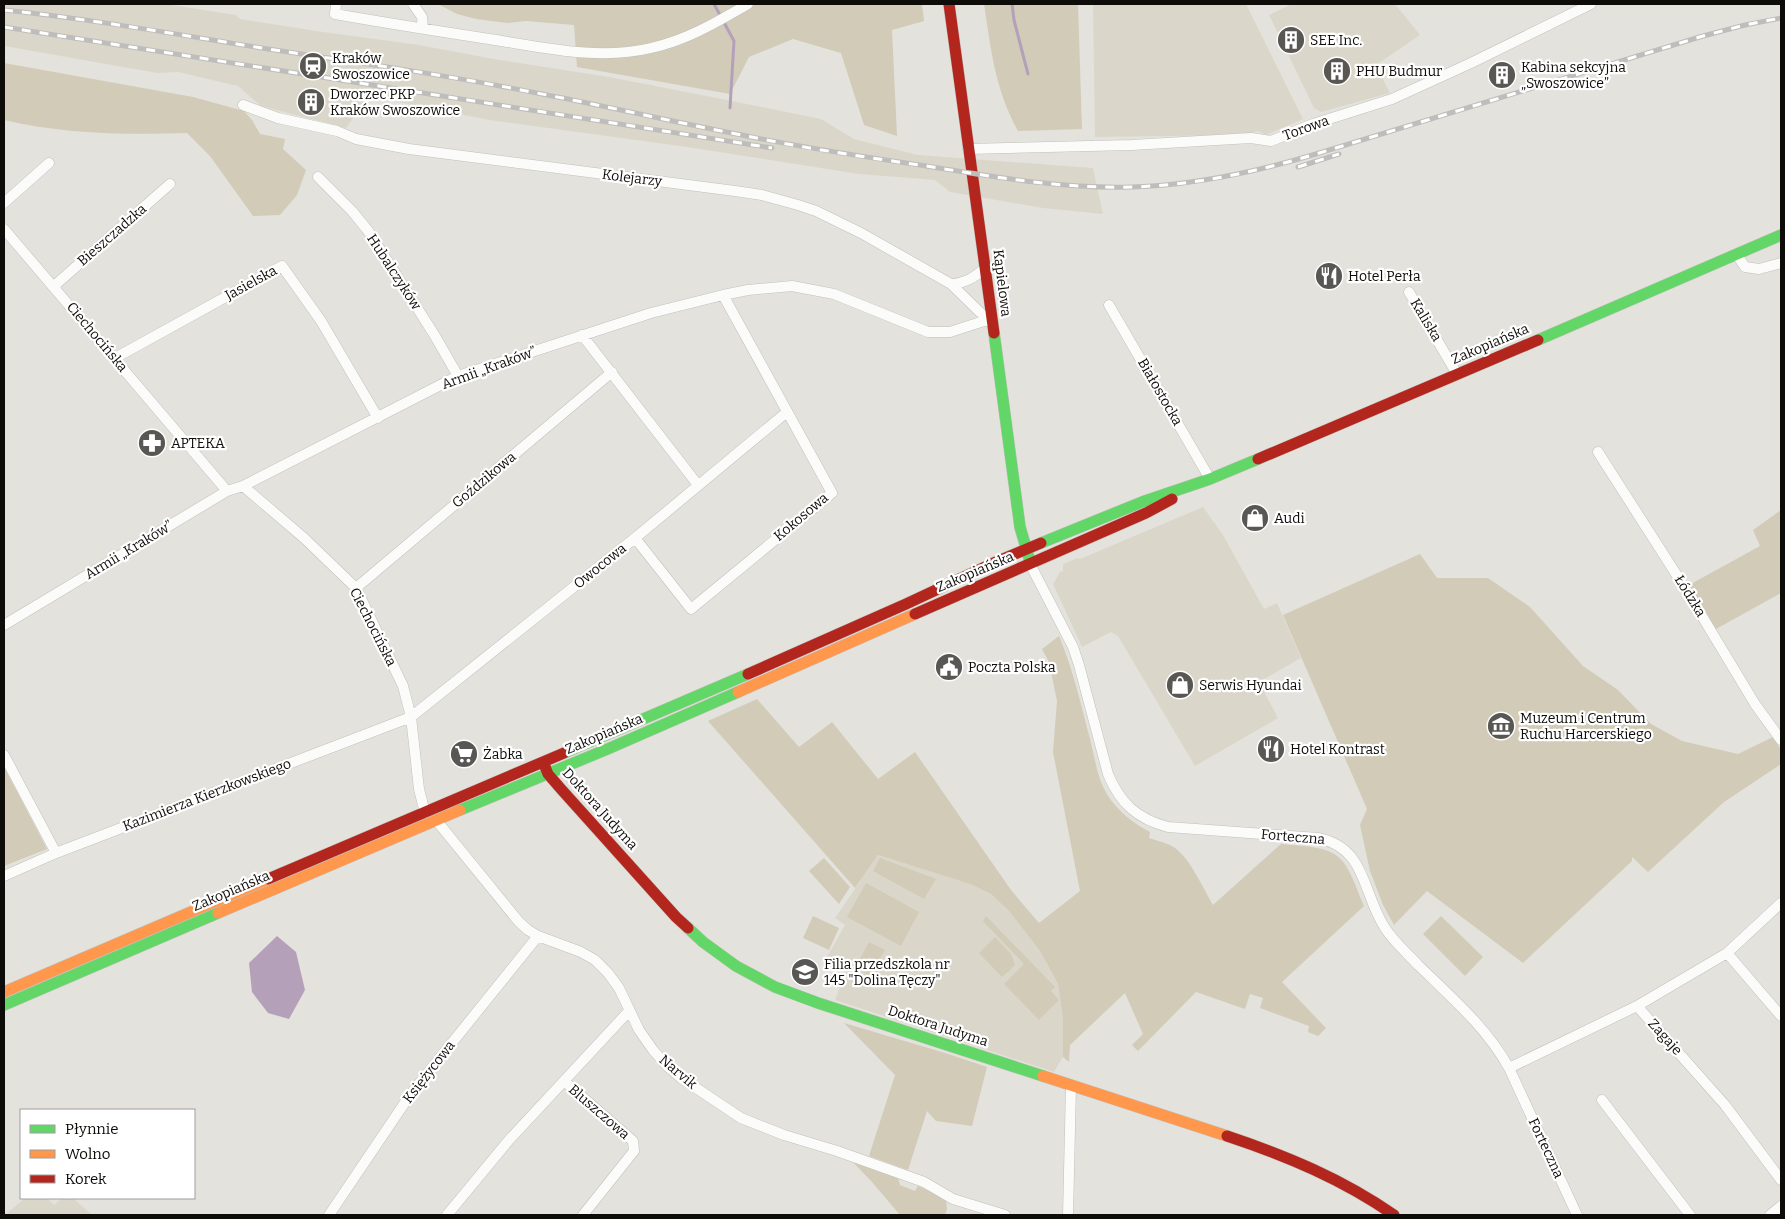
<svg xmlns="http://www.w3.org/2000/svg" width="1785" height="1219" viewBox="0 0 1785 1219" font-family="Bitter,serif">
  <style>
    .built { fill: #dad7ca }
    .green { fill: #d1cbb8 }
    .water { fill: #b5a0ba }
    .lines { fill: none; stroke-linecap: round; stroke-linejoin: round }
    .stream { stroke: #b5a0ba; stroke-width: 3 }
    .street-casing { stroke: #c1c0bb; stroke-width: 11 }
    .fast-casing { stroke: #c1c0bb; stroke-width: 12 }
    .slow-casing { stroke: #c1c0bb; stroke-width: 12 }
    .jam-casing { stroke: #c1c0bb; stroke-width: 12 }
    .street { stroke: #fbfbfa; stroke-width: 10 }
    .fast { stroke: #63d668; stroke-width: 11 }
    .slow { stroke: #ff974d; stroke-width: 11 }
    .jam { stroke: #b3261e; stroke-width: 11 }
    .rail-casing { stroke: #bebdbc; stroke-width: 5 }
    .rail { stroke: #fff; stroke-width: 3; stroke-dasharray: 9; stroke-linecap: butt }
    .labels { text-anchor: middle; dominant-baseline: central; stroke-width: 4.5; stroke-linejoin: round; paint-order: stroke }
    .poi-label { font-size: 14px; fill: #0e0c09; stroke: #fff; text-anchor: start }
    .street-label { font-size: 14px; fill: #0e0c09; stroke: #fff }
  </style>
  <rect width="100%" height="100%" fill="#e4e2dc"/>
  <path class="built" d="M4,4H165L236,15L240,19L323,32L419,45L488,58L609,77L732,101L821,119L854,139L918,155L1093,168L1103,214L1043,208L950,192L935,180L859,174L687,147L489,120L369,96L346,128L261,106L238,86L178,72L157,73L4,46Z
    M1093,4H1246L1303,119L1266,135L1258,131L1246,135L1095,137Z
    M1292,4H1395L1420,35L1376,65L1390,93L1321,112L1314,108L1269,15Z
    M1203,507L1223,535L1264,609L1277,603L1301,658L1259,682L1278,718L1195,766L1118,636L1111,632L1082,647L1053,584L1060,572L1063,571V564L1078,558L1080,559Z
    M878,855L970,884L991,894L1009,911L1040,951L1058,984L1063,1019V1057L1054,1072L835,1000L846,972L823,964L845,925L835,918Z
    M800,960L817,967L811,983L794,977Z
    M25,1198H47L54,1205L62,1198H73L92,1215H5Z"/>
  <path class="green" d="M438,4H922L924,21L892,30L897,136L864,125L841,53L793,39L749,57L730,94L577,67L574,25L526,21L507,23L476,19L457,14Z
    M984,4H1078L1082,129L1018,131C995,89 991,50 984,4Z
    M4,63L193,97L244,111L252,120L260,134L285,139L283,149L306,170L297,195L280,215L253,216L210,156L187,133C126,135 63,134 4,120Z
    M1781,510V593L1716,629L1689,585L1760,546L1753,530Z
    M1420,554L1437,578H1488L1530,607L1583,666L1618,690L1651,724L1682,741L1738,754L1773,737L1781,750V764L1724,802L1648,872L1632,857V861L1523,963L1427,891L1394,925L1383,905L1370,871L1360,825L1367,809L1283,615Z
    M1059,636C1073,669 1081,705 1090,739C1095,758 1097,778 1107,794C1117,811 1133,823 1150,832L1149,838C1158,841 1168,843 1175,848C1191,860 1203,888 1213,905L1281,844C1342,849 1342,850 1364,906L1282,982L1326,1028L1318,1036L1308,1032L1309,1026L1260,1008L1263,998L1250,994L1245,1009L1196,992L1138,1051L1132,1045L1143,1034L1125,993L1070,1045L1069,1062L1063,1057V1019L1058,984L1040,951L1009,911L991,894L970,884L878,855L855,888L708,721L757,699L799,747L832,722L878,779L915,752L1011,890L1039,923L1080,891L1053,752L1057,701L1049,662L1042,649Z
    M4,767L47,849L4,866Z
    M824,858L850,887L839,904L809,871Z
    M880,858L936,879L924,899L873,871Z
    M866,883L919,912L901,946L847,917Z
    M813,916L839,928L829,950L803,938Z
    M986,916L1055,987L1051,991L1059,1000L1039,1020L1004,984L1024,964L983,921Z
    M1441,916L1483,957L1465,976L1423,934Z
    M995,937L1011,954L1015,965L1002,977L979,953Z
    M869,942L885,950L870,976L855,968Z
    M844,1023L945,1053L987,1067L972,1126L936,1121L927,1111L908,1170L869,1156L895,1075Z
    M850,1159L874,1167L898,1178L900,1185L915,1191L918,1186L946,1199L947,1209L945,1215H900L872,1182Z"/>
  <path class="water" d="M277,936L296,952L305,990L289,1019L268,1013L252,992L249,963Z"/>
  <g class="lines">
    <path class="stream" d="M714,4L734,41L730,108
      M1012,4L1014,20L1028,74"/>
    <defs>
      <path id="street" d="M336,4L335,14C386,23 437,31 489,39C542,47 598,61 651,48C687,40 717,22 748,4
        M413,4L422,17L423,28
        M243,105L278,118L337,131L356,139L409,149L735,191L762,195L798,205L816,211L861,233L951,284L991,323
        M968,149L1132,145L1251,138L1271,141L1313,124L1392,99L1471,63L1591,4
        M318,177L352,211L369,232L435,336L458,376
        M4,203L49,163
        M4,229L227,491
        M1737,255L1745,267L1759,269L1781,263
        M951,284C965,283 974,278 985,268
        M54,286L170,184
        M1409,292L1457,374
        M1109,305L1210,479
        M582,335L698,485
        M115,358L282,266L321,321L378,418
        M1598,452L1685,588L1755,704L1781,740
        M243,486L304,538L356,588L403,686L411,717L419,789L425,813
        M635,538L691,609L832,493L723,295
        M1030,564L1073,647L1079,665L1108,774C1120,803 1137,819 1168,827L1318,838C1367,848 1362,893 1385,928C1394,942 1407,953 1418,965C1451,997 1487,1028 1509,1068L1577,1215
        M356,588L612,372
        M4,625L227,491L243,486L458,376L651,313L723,295L748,290L792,286L834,294L928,332H950L987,320
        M4,755L56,853
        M436,820L519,922L528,930L538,936L581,952L595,960L608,973L619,988L639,1030L653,1050L667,1066L681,1078L741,1118L784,1135L837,1151L924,1182L953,1199L1005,1215
        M4,876L56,853L411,717L635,538L787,412
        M1727,953L1781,1016
        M1637,1006L1725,1105L1781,1180
        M1509,1068L1637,1006L1727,953L1781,903
        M564,1081L633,1141L634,1151L583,1215
        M1602,1100L1690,1215
        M329,1215L410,1095L538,936
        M447,1215L509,1140L629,1011
        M1068,1215L1071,1086
        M1770,1215L1781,1206"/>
      <path id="fast" d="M994,333L1020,527L1029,558
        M1538,340L1781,235
        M1041,543L1142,502L1210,479L1258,459
        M564,753L748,674
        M460,810L610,748L738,692
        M688,928L703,942L736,966L775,987L818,1003L1043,1076
        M4,1005L218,913"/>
      <path id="slow" d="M738,692L915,614
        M218,913L460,810
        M4,992L268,879
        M1043,1076L1227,1136"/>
      <path id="jam" d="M949,4L994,333
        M1258,459L1538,340
        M915,614L1146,513L1172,499
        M748,674L906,604L998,561L1041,543
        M544,764L548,774L561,789L676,917L688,928
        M268,879L564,753
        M1227,1136C1287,1156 1342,1179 1394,1215"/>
    </defs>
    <use href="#street" class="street-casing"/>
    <use href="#fast" class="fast-casing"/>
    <use href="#slow" class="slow-casing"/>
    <use href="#jam" class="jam-casing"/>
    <use href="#street" class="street"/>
    <use href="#fast" class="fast"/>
    <use href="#slow" class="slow"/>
    <use href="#jam" class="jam"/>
    <defs>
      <path id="rail" d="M4,10C92,19 180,35 268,49C363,63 458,77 552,96C615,108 678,123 742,135C803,148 865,157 926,166C995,177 1063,189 1132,187C1195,185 1256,172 1316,154L1703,36L1745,25L1781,18
        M4,27L772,148
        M1298,167L1339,154"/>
    </defs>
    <use href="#rail" class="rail-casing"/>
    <use href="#rail" class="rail"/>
  </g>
  <defs>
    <symbol id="building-disc" viewBox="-11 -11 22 22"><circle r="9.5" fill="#595753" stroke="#fff"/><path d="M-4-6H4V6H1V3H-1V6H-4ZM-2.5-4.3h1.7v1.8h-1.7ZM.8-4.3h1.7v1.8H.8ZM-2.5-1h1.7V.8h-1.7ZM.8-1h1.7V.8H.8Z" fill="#fff"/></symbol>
    <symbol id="station-disc" viewBox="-11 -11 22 22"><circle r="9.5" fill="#595753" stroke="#fff"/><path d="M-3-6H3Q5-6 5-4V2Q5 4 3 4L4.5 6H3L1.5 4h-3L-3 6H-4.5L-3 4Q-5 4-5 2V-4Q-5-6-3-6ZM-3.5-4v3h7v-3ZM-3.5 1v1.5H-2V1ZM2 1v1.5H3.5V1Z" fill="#fff"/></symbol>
    <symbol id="restaurant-disc" viewBox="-11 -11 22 22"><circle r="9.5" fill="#595753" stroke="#fff"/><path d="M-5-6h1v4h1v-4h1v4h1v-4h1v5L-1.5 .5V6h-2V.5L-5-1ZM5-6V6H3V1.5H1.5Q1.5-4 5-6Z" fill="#fff"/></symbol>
    <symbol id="pharmacy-disc" viewBox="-11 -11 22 22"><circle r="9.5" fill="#595753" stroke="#fff"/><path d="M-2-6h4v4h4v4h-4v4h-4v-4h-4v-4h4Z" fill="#fff"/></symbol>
    <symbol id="shop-disc" viewBox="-11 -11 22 22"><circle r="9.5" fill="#595753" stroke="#fff"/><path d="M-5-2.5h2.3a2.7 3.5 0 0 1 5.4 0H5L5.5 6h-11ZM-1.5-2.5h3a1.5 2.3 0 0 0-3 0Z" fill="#fff"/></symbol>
    <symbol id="civic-disc" viewBox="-11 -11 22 22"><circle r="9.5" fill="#595753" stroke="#fff"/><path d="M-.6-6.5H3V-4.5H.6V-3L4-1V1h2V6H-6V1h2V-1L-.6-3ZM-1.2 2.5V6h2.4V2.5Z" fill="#fff"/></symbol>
    <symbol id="museum-disc" viewBox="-11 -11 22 22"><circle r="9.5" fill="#595753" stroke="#fff"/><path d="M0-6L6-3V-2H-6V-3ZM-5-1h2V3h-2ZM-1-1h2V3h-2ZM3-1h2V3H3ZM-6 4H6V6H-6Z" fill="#fff"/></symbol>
    <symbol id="supermarket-disc" viewBox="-11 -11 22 22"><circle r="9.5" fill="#595753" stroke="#fff"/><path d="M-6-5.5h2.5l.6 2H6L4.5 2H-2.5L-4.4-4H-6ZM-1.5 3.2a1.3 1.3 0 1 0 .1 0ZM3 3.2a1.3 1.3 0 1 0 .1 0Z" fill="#fff"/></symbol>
    <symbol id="school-disc" viewBox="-11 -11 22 22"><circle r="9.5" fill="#595753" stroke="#fff"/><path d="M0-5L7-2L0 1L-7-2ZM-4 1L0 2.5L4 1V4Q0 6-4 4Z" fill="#fff"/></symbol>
  </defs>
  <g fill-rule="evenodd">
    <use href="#building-disc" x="1275" y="24" width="32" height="32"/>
    <use href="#station-disc" x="297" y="50" width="32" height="32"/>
    <use href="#building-disc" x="1321" y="55" width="32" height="32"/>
    <use href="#building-disc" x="1486" y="59" width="32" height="32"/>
    <use href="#building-disc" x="295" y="86" width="32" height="32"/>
    <use href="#restaurant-disc" x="1313" y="260" width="32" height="32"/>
    <use href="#pharmacy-disc" x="136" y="427" width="32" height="32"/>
    <use href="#shop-disc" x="1239" y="502" width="32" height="32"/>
    <use href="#civic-disc" x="933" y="651" width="32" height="32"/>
    <use href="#shop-disc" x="1164" y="669" width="32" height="32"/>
    <use href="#museum-disc" x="1485" y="710" width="32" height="32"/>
    <use href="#restaurant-disc" x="1255" y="733" width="32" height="32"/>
    <use href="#supermarket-disc" x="448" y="738" width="32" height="32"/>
    <use href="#school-disc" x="789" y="956" width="32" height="32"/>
  </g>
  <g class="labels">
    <g class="poi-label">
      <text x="1310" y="40">SEE Inc.</text>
      <text x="332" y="58">Kraków<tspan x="332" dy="16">Swoszowice</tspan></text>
      <text x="1521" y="67">Kabina sekcyjna<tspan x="1521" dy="16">„Swoszowice”</tspan></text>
      <text x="1356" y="71">PHU Budmur</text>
      <text x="330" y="94">Dworzec PKP<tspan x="330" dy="16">Kraków Swoszowice</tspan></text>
      <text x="1348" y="276">Hotel Perła</text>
      <text x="171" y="443">APTEKA</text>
      <text x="1274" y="518">Audi</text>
      <text x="968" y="667">Poczta Polska</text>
      <text x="1199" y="685">Serwis Hyundai</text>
      <text x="1520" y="718">Muzeum i Centrum<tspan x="1520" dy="16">Ruchu Harcerskiego</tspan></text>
      <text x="1290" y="749">Hotel Kontrast</text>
      <text x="483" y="754">Żabka</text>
      <text x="824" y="964">Filia przedszkola nr<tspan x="824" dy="16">145 "Dolina Tęczy"</tspan></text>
    </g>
    <g class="street-label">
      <text transform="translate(1306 128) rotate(-20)">Torowa</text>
      <text transform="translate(632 178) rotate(7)">Kolejarzy</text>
      <text transform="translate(112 235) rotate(-41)">Bieszczadzka</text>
      <text transform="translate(394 272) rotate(57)">Hubalczyków</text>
      <text transform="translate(251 283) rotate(-29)">Jasielska</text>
      <text transform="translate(1002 283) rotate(83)">Kąpielowa</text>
      <text transform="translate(1426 320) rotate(59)">Kaliska</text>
      <text transform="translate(97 337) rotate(50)">Ciechocińska</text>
      <text transform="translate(1490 344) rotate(-23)">Zakopiańska</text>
      <text transform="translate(489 368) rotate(-20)">Armii „Kraków”</text>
      <text transform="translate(1160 392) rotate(60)">Białostocka</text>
      <text transform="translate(484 480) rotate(-40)">Goździkowa</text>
      <text transform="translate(801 517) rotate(-40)">Kokosowa</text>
      <text transform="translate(129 550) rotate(-31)">Armii „Kraków”</text>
      <text transform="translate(600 566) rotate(-39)">Owocowa</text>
      <text transform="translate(975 572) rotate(-23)">Zakopiańska</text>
      <text transform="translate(1690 596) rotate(58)">Łódzka</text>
      <text transform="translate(373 627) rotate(63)">Ciechocińska</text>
      <text transform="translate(604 734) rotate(-23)">Zakopiańska</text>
      <text transform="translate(207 795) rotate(-21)">Kazimierza Kierzkowskiego</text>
      <text transform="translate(600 809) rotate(48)">Doktora Judyma</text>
      <text transform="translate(1293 837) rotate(5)">Forteczna</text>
      <text transform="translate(231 891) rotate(-23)">Zakopiańska</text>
      <text transform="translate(938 1026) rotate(18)">Doktora Judyma</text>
      <text transform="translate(1665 1037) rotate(48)">Zagaje</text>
      <text transform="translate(429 1072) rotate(-52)">Księżycowa</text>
      <text transform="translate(678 1072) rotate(40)">Narvik</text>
      <text transform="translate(599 1112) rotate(41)">Bluszczowa</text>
      <text transform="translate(1546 1148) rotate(65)">Forteczna</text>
    </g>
  </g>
  <rect width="1785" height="1219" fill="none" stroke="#0e0c09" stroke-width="10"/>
  <rect x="20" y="1109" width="175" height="90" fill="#ffffff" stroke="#9f9e9d"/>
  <rect x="30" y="1125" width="25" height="8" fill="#63d668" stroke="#9f9e9d"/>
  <text x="65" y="1134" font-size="15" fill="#0e0c09">Płynnie</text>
  <rect x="30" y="1150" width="25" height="8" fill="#ff974d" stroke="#9f9e9d"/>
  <text x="65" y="1159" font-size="15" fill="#0e0c09">Wolno</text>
  <rect x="30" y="1175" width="25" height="8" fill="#b3261e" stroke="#9f9e9d"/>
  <text x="65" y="1184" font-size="15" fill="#0e0c09">Korek</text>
</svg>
